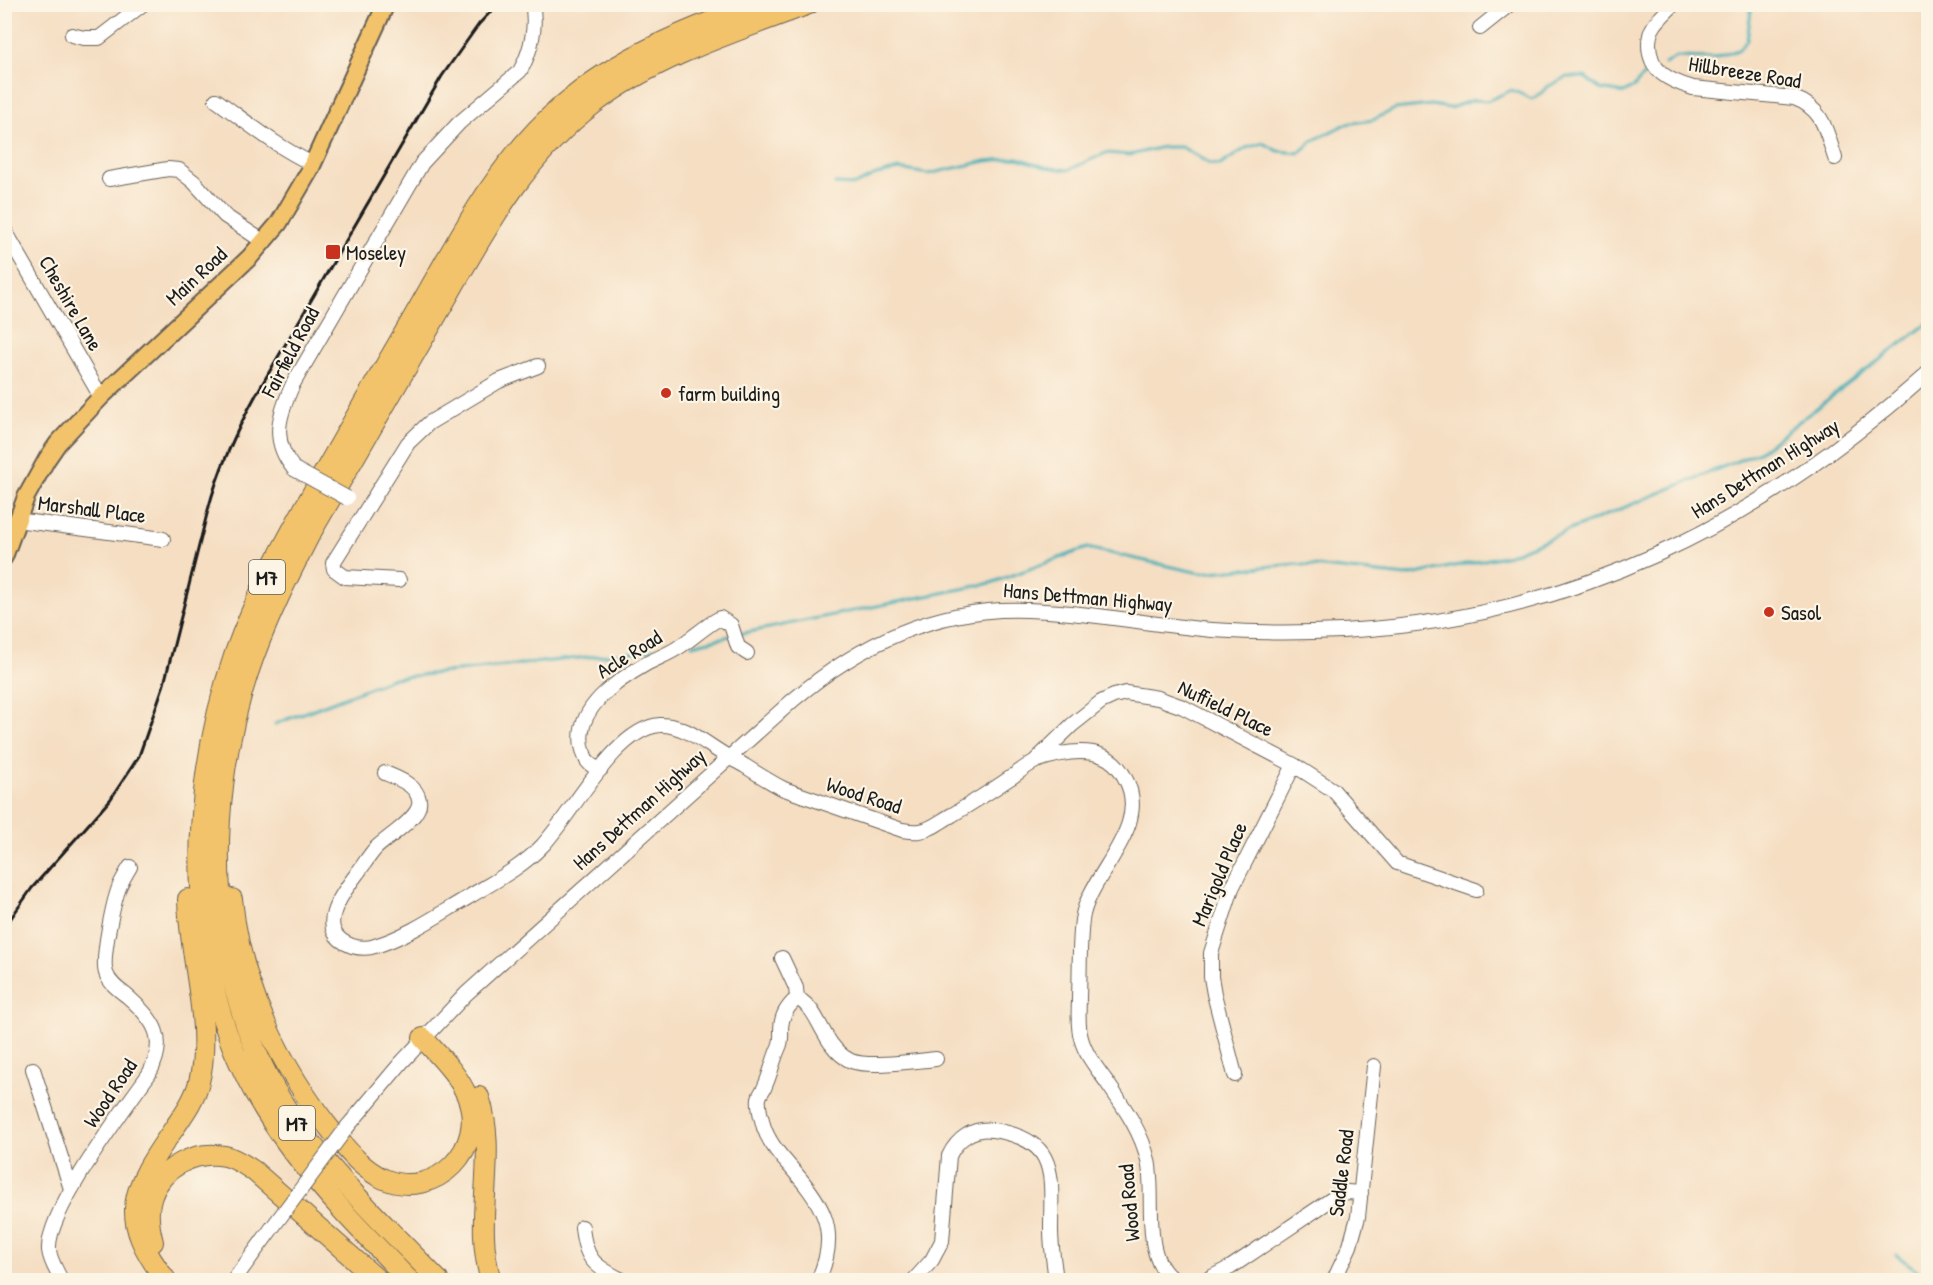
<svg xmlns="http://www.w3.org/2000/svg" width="1933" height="1285" viewBox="0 0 1933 1285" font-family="'Patrick Hand',sans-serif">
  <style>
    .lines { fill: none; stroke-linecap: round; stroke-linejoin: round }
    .stream { stroke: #3badb6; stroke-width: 3 }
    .minor-casing { stroke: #686056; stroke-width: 16 }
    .major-casing { stroke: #686056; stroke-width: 20 }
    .highway-casing { stroke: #686056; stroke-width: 22 }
    .minor { stroke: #fff; stroke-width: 14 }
    .major { stroke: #f2c36a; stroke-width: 16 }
    .highway { stroke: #f2c36a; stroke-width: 20 }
    .rail { stroke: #1c1c1c; stroke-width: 3 }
    .minor-bridge-casing { stroke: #686056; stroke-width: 16; stroke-linecap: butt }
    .minor-bridge { stroke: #fff; stroke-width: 14 }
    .poi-dot { fill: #c8321e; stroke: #fcf5e5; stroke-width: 2 }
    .labels { text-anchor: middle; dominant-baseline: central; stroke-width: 4.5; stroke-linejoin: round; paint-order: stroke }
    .shield { fill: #fcf5e5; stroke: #5f5d58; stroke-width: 1.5 }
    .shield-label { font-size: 20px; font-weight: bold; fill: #1c1c1c }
    .street-label { font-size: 21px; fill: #1c1c1c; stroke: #fcf5e5 }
    .poi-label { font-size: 21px; fill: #1c1c1c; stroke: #fcf5e5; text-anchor: start }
  </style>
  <rect width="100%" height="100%" fill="#fcf5e5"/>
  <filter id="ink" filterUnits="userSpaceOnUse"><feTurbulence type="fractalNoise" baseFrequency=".0167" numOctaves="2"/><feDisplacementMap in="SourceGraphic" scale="12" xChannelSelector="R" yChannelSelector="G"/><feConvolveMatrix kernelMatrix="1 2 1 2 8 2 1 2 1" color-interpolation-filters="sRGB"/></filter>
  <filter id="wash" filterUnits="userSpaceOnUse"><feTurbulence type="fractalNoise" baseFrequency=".008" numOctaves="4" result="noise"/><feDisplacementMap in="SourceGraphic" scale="24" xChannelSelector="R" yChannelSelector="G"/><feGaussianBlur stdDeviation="1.35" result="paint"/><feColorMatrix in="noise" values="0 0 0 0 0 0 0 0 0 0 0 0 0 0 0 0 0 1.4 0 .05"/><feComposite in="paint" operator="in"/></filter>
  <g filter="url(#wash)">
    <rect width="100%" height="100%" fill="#f5dec2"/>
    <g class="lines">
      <path class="stream" d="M1665,64L1676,57L1714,58L1738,50L1747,40L1752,4
        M835,184L855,185L876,175L899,169L928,174L986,161L1018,158L1045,167L1068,170L1106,153L1130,155L1163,147H1182L1210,164L1220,165L1246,148L1263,143L1278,151L1299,153L1312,141L1346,124L1373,120L1395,109L1431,105L1450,108L1473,100L1487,101L1512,90L1532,99L1540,94L1547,87L1567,77H1585L1600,89L1624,93L1634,87L1646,73
        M739,634L991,583L1087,548L1200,573L1295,564L1406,576L1509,555L1759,452L1928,323
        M692,645L730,636
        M275,724L394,678L662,649
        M1896,1255L1928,1278"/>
    </g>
  </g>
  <g filter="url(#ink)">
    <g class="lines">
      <defs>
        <path id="minor" d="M1674,4C1667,11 1659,18 1654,26C1650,32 1649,38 1649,44C1649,72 1670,81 1693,88L1794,98C1824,109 1826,131 1835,158
          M1480,28L1510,4
          M72,35L84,38H99L143,4
          M216,100C248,123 278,148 313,164
          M109,179L168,169L179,170L194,182L225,216L264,242
          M4,229L101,397
          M294,469C270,440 279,415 293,384L422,163L459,123L520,71C531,52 537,26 532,4
          M16,520L163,539
          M399,580L345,577L334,569L333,563L408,443L429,423L499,381L538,366
          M1036,760L1072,725L1101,702L1114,696L1126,693L1158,698L1183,707L1294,765L1333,790L1397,863L1476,890
          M601,769C587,766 585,759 582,746C575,708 618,680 646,664C657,658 669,654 679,647C693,638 705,626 720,618L731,625L738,647L747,653
          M385,773C397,778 417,785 419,800C423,817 385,838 375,849C369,856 364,864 359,871C344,891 311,931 352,946C359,948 367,949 375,946C408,936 438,915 467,898C493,882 521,868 542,846C572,815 615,728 660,725C684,724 706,744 725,755C731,759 739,762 745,766C758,774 770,782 784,789L902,830C908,831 914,832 920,831C931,830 942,820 952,815C972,803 991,791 1010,778C1018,773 1027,765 1036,761C1056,754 1083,748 1103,756C1113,760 1120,768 1125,778C1153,828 1088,874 1082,920C1079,945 1080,971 1079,997C1079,1010 1077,1025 1081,1038C1085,1054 1096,1067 1106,1081C1123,1106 1141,1130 1148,1160C1156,1195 1140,1258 1174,1280
          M782,958L796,988L797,998
          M797,998C787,1007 781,1016 781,1030C781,1036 782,1041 779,1047C773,1060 771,1073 765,1086C764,1090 760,1093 759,1098C758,1105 760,1113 762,1120C765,1137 776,1151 787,1163C821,1202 842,1229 818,1280
          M797,998C813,1007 816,1019 825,1034C831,1045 840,1056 851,1061C870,1068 915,1061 936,1059
          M33,1069L71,1189
          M1235,1075L1214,994L1211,977V953L1232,888L1294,765
          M348,1126L401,1063L466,994L792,701C860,643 937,606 1028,610C1090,612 1151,625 1212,630C1255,633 1299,633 1342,631C1570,619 1760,524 1928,373
          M582,1227C585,1259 594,1266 622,1280
          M61,1280C57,1271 50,1261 49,1250C46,1212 125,1108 149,1074C168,1039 155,1020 127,996C119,990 109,983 106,973C101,959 114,897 121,883C124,877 127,872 130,867
          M234,1280L272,1228
          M914,1280L932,1260L942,1241L949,1156C957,1139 973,1127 993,1130C1060,1140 1051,1176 1051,1230C1051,1247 1054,1264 1056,1280
          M1206,1280L1231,1267L1338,1195L1347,1192L1361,1193
          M1334,1280L1350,1246L1358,1217L1374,1066"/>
        <path id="major" d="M4,557L26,497L47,459L58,443L101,397L250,257L279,223L310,170L386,4"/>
        <path id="highway" d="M232,899C240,985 280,1067 334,1134C348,1151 363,1170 384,1179C436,1201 488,1147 467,1096C458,1074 439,1056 423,1038
          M479,1097C499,1156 472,1220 491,1280
          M153,1242C149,1227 146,1211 152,1196C162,1167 195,1150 225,1156C235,1158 245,1165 254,1171L378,1280
          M166,1280C117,1217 131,1190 173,1130C183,1115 195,1099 199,1082C213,1026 189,957 188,899
          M409,1280C328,1197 247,1117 217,1000C189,887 197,763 235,653C256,594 287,539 317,485C345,435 374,385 403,335C450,256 491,166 563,105C619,56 687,30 756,4
          M438,1280C386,1226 330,1174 288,1111C207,987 202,811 248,673C264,625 286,581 309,536C350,464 392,392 434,320C479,242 521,158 595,103C659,55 735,32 809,4"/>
      </defs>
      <use href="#minor" class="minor-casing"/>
      <use href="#major" class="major-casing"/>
      <use href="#highway" class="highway-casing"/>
      <use href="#minor" class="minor"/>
      <use href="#major" class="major"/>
      <use href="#highway" class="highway"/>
      <path class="rail" d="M4,928L32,888L110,800L139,756L164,684L208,510C219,468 236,431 257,393L442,76L479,24L498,4"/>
      <defs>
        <path id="minor-bridge" d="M294,469L347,498
          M272,1228L348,1126"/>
      </defs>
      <use href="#minor-bridge" class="minor-bridge-casing"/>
      <use href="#minor-bridge" class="minor-bridge"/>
    </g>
  </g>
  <g class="poi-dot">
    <rect x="325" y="244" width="16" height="16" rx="3"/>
    <circle cx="666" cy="393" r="6"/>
    <circle cx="1769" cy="612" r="6"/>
  </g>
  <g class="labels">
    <g class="shield">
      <rect x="249" y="560" width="36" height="34" rx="4.5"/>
      <rect x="279" y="1106" width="36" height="34" rx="4.5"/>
    </g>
    <g class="shield-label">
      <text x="267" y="577">M7</text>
      <text x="297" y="1123">M7</text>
    </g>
    <g class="street-label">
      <text transform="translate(1745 72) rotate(9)">Hillbreeze Road</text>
      <text transform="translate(196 276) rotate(-43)">Main Road</text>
      <text transform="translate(71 303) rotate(60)">Cheshire Lane</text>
      <text transform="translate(290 352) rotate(-62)">Fairfield Road</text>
      <text transform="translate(1765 468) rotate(-32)">Hans Dettman Highway</text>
      <text transform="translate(92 509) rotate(7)">Marshall Place</text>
      <text transform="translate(1088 597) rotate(5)">Hans Dettman Highway</text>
      <text transform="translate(629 654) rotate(-32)">Acle Road</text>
      <text transform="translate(1226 708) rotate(26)">Nuffield Place</text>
      <text transform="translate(864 795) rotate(18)">Wood Road</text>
      <text transform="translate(639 809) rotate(-42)">Hans Dettman Highway</text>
      <text transform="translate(1219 874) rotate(-67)">Marigold Place</text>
      <text transform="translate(110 1093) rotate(-56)">Wood Road</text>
      <text transform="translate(1341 1173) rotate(-83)">Saddle Road</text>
      <text transform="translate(1129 1203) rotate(-95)">Wood Road</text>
    </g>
    <g class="poi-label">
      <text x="346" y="252">Moseley</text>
      <text x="678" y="393">farm building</text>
      <text x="1781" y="612">Sasol</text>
    </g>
  </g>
  <rect width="1933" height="1285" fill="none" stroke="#fcf5e5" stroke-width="24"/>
</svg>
